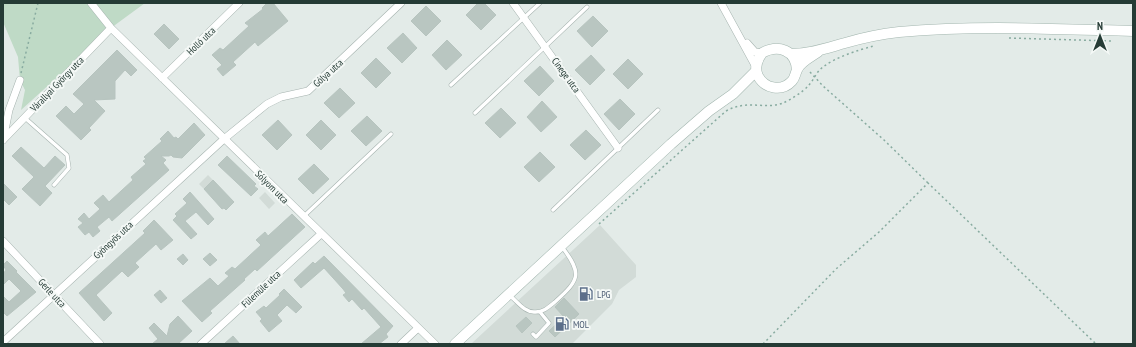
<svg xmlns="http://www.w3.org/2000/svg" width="1136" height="347" viewBox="0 0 1136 347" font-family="'PT Sans Narrow',sans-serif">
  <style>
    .built { fill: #d2dbd7 }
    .green { fill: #bfdac6 }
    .building { fill: #b9c6c1; stroke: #b7c4bf }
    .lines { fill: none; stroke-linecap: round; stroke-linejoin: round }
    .lane-casing { stroke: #a6b3af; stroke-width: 4.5 }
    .street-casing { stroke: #a6b3af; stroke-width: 8 }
    .secondary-casing { stroke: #a3b6af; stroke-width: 11 }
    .path { stroke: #88aba0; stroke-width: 1.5; stroke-dasharray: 2 3; stroke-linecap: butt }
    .lane { stroke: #fff; stroke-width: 3.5 }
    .street { stroke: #fff; stroke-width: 7 }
    .secondary { stroke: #fff; stroke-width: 10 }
    .labels { text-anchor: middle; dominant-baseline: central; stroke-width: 4; stroke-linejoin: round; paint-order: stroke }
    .street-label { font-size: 10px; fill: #253b35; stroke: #f4f8f6 }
    .service-label { font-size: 10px; fill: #4e5e75; stroke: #f4f8f6; text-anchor: start }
  </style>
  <rect width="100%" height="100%" fill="#e3ebe8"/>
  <path class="built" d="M208,175L213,180L204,189L199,184Z
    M265,192L275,203L269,209L259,198Z
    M600,225L636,265V277L619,290L612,304L572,344H473L472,343Z"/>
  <path class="green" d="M3,3H145L115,25L21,110L25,90L20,80L18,57L3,22Z"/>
  <path class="building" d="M267,3H273L288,21L258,46L255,42L233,62L236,65L223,76L217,69L222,65L212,55L220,48L223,50L249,26L245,23L263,9L262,8Z
    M478,3H484L496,15L481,30L466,15Z
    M426,6L441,21L426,36L411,21Z
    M593,16L608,31L592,47L577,31Z
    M164,24L179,39L169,49L154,34Z
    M403,33L417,48L402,63L387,48Z
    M447,40L462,55L446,70L432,55Z
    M117,50L137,70L131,76L125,70L115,81V99L94,100L105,111L89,128L91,130L81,140L56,116L66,106L74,114L84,104L73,94Z
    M591,55L605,70L590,85L575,70Z
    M376,58L391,73L376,88L361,73Z
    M628,59L643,74L628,89L613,74Z
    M540,66L554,81L539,96L524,81Z
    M340,88L355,103L339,118L324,103Z
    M620,99L635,114L619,130L604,114Z
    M542,101L557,117L541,132L527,117Z
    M501,108L516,123L500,138L485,123Z
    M367,116L382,131L366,146L351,131Z
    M278,120L292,135L277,150L262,135Z
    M321,120L336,135L321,150L306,135Z
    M194,123L205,135L182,158L173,157L171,155L169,156H161L166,160L163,163L169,170L112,221L109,217L97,227L100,231L93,237L89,232L85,235L78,227L83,223L78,219L84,213L89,219L100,209L94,203L103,195L109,202L133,180L131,177L146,164L143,161L146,159L144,157L162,141L160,139L168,131L174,138L176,137L178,139Z
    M586,130L601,145L585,160L570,145Z
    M21,147L44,168L55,156L65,165L45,186L52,193L40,206L22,189L34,177L12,156Z
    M540,152L555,167L539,182L524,167Z
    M227,156L256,184L254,186L258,189L251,196L218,165Z
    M314,164L329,179L313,194L298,179Z
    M213,180L234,202L226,210L224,208L222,209L204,189Z
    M3,183L17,197L9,205L3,199Z
    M190,192L214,219L208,225L196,212L185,221L197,234L191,239L173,220L177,216L175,214L187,203L183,199Z
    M292,214L305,227L257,271L255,269L244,279L245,280L210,311L212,313L202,322L182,301L210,278L218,286L229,276L225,273L232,267L235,269L261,245L256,240L265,232L268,236Z
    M154,220L173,240L161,250L156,244L135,263L139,267L128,277L122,271L96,295L112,313L104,321L79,293L145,233L143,231Z
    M210,253L217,260L210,266L203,259Z
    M183,254L188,260L183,265L177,259Z
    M324,256L393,326L386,334L388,337L379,344H361L381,327L364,308L362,310L352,299L349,302L343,295L346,293L343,289L324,268L301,288L294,280L313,262L315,264Z
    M7,261L17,271L16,272L36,292L7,316L3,312V296L9,302L21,291L9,279L3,285V274L6,270L3,265Z
    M284,289L302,307L296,313L287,305L277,315L282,321L269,332L260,321L262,319L256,312L264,306L266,308L280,295L279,294Z
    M160,290L167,298L161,303L154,295Z
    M564,298L579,314L555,337L549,331L564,317L555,307Z
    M178,316L192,331L178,344H152L158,339L149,328L154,323L167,336L170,324Z
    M526,317L532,323L522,333L516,326Z
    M233,336L240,344H224Z"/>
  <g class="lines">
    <defs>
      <path id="lane" d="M451,85L540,3
        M475,113L587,7
        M25,118L67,155L69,168L54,185
        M553,210L658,110
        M304,216L391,134
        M509,295C517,301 524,312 534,312C543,313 550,306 556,301C579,280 583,274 562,247
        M533,334L536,337L549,323L540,312"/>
      <path id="street" d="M91,3L111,28L435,344
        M513,3L618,148
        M721,3L756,67
        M747,43L755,52L762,53
        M162,78L239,3
        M3,140L111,28
        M3,140L9,110L20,80
        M3,241L100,344
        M3,342L224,139L267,104L281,97L308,91L401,3
        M201,344L321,234
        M401,344L418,328"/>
      <path id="secondary" d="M792,54C810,54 827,48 845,43C862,38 881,34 899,32C977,25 1055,29 1133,31
        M797,70C796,50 778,44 762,53C757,60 754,68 758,76C765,89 782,92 792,81C795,78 795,74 797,70C800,62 811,57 818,52
        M455,344L671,144L709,111L733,94L756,71"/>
    </defs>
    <use href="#lane" class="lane-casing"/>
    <use href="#street" class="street-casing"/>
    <use href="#secondary" class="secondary-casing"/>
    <path class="path" d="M1009,38L1111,41
      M810,72L823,86L884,140L928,183
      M21,73L38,3
      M599,224L726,111C748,99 765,110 783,103C790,100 803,92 808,86C814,80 816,72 823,67C836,57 858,50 874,46
      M763,344L836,269L879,232L928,183L1096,344"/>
    <use href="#lane" class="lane"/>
    <use href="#street" class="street"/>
    <use href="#secondary" class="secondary"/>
  </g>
  <defs>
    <symbol id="fuel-bare" viewBox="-9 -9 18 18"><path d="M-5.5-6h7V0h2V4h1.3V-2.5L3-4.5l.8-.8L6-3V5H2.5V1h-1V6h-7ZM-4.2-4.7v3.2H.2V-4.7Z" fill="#5c6f8a" stroke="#f4f8f6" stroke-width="2.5" paint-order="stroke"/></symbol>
  </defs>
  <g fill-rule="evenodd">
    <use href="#fuel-bare" x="576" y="284" width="20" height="20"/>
    <use href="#fuel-bare" x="552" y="314" width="20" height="20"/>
  </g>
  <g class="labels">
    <g class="street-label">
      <text transform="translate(201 41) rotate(-44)">Holló utca</text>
      <text transform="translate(328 73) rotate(-42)">Gólya utca</text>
      <text transform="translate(566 75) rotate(54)">Cinege utca</text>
      <text transform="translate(57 84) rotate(-46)">Várallyai György utca</text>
      <text transform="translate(272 187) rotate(45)">Sólyom utca</text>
      <text transform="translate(113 240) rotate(-43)">Gyöngyös utca</text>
      <text transform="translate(261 289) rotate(-43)">Fülemüle utca</text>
      <text transform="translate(52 293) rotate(47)">Gerle utca</text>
    </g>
    <g class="service-label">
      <text x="597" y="294">LPG</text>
      <text x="573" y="324">MOL</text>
    </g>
  </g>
  <rect width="1136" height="347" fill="none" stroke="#253b35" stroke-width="8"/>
  <g transform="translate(1100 36)" stroke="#f4f8f6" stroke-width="3" paint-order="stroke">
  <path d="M0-3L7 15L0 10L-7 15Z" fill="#253b35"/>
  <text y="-6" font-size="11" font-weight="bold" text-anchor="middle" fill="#253b35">N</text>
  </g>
</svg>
